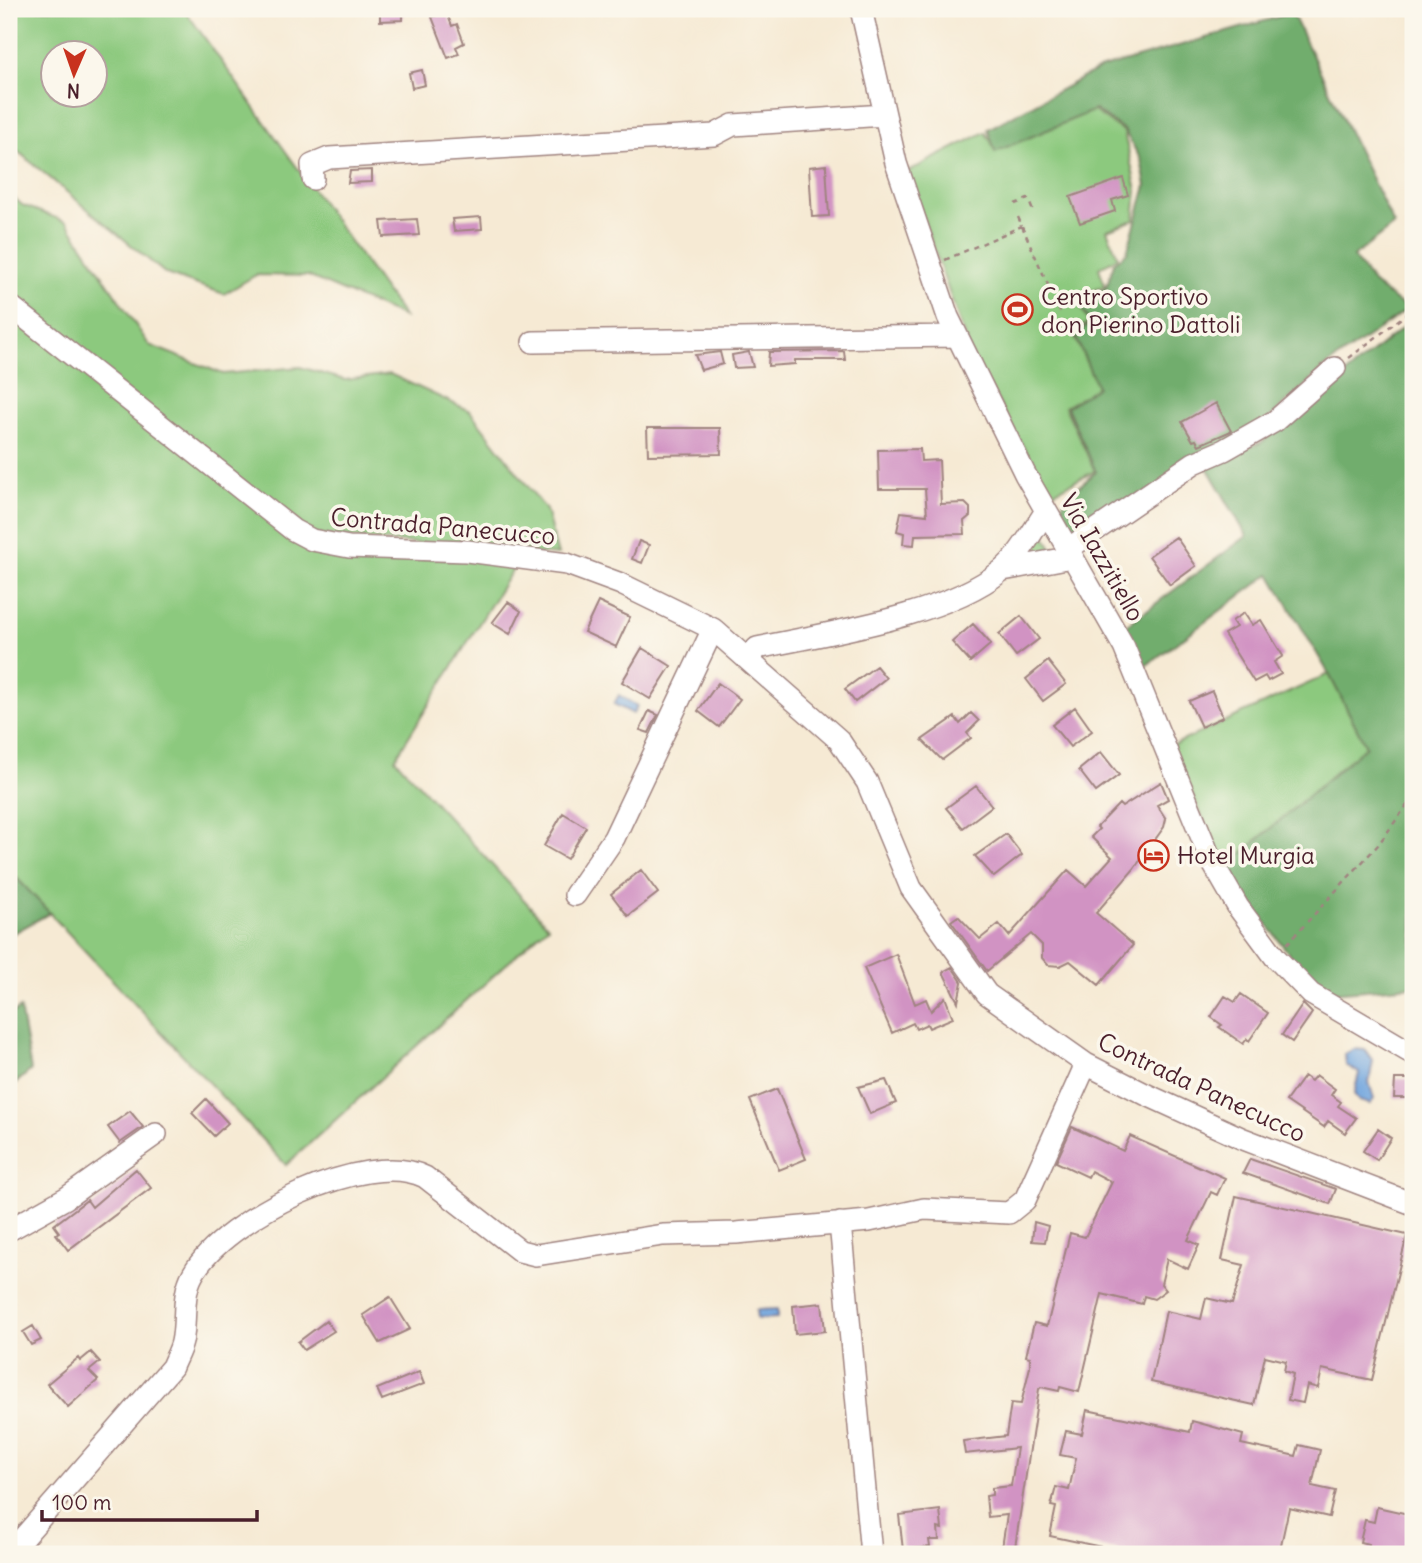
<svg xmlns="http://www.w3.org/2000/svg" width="1422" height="1563" viewBox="0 0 1422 1563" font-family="Delius,sans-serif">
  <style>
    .green { fill: #8cc97e; stroke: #6b7454; stroke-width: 2; fill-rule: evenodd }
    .forest { fill: #71ad6d; stroke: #5e664c; stroke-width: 2 }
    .water { fill: #72a6de; stroke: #5e6284; stroke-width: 2 }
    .building { fill: #d193c3 }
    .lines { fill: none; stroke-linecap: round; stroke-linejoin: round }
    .minor-casing { stroke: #a08480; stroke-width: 24 }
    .path { stroke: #a08480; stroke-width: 2.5; stroke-dasharray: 5 5; stroke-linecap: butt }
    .minor { stroke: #fff; stroke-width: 21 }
    .labels { text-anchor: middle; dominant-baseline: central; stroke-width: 7; stroke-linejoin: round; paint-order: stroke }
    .poi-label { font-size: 24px; fill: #4a1f2b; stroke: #fbf7ec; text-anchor: start }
    .street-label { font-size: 24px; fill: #4a1f2b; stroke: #fbf7ec }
  </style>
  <rect width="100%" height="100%" fill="#fbf7ec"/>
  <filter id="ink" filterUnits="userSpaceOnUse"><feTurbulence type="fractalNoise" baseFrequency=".0143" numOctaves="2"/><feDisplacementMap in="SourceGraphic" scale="14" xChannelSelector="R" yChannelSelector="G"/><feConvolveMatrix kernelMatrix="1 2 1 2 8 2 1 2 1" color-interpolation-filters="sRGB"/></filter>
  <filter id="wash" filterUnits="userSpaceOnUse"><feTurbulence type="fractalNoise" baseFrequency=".00686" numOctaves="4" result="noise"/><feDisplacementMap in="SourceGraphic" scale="28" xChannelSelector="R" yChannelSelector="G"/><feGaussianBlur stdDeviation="1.57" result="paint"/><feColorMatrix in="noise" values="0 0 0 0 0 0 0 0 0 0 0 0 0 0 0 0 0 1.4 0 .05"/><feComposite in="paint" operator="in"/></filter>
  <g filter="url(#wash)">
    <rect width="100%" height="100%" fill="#f6ead4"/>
    <path class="green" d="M9,9H184L404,317L308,276L256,275L224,294L166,274L9,144ZM52,52H94V94H52Z
      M1088,107L1124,132L1137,191L1134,220L1107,230L1118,257L1099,268L1105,286L1076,297L1089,323L1072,331L1098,388L1065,407L1095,471L1050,494L970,352L907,172L985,132L995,148Z
      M9,193L22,205L67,222L149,345L223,374L300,367L345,380L390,374L470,411L546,510L558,555L305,534L9,300Z
      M9,310L321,547L319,554L518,561L395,759L548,926L286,1165L9,870Z
      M1045,536L1053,550L1021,559L1019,556Z
      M1329,674L1366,746L1225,868L1171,746Z"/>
    <path class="forest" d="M1292,13L1394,225L1353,257L1375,285L1408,309L1328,365L1267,420L1075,538L1059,508L1071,493L1096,472L1067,407L1097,387L1074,333L1091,324L1078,302L1106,288L1114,263L1127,252L1146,186L1141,160L1124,130L1095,110L995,152L988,129L1099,69Z
      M1413,319V986L1332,993L1293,959L1225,868L1366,746L1329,674L1270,574L1140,670L1120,630L1247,536L1205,464L1262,442Z
      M9,870L50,913L12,934L9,941Z
      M20,1008L31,1070L9,1089V1016Z"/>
    <path class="water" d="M619,695L637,706L633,714L614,704Z
      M1354,1049L1365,1050L1373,1061L1369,1082L1374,1099L1370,1104L1359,1101L1354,1094L1359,1073L1346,1065L1345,1054Z
      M777,1309V1318L757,1319L756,1310Z"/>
    <g id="blocks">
      <path class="building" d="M380,9H403V20L380,21Z
        M446,11L452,26L457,24L464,43L456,47L459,54L448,58L432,17Z
        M422,70L425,85L412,88L409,73Z
        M826,165L829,216L812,217L809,167Z
        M372,170V182L348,183L350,171Z
        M1123,178L1128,195L1112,200L1115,211L1080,223L1070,197Z
        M481,217L482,229L454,231L452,219Z
        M417,219L419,235L383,237L381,221Z
        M844,351L845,360H795V364L768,366L769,352Z
        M720,352L723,364L701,370L695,355Z
        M749,352L753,367L734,368L732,355Z
        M1216,403L1231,431L1199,445L1196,440L1193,441L1182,422Z
        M647,428H720L721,454L648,455Z
        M920,449L921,461L939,460L941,504L965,503L970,508V516L964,521L965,534L915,535L914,545L903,544L904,533L897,531L901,512L927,515L925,489H879L878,450Z
        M1176,537L1196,566L1170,585L1149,556Z
        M639,541L649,545L642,563L632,559Z
        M508,602L521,611L510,634L492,623Z
        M598,602L630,617L616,647L584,632Z
        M1244,613L1252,625L1261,620L1283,656L1274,662L1281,674L1268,681L1265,676L1254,682L1224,634L1236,627L1232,621Z
        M1021,616L1039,639L1016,656L999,634Z
        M973,624L991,644L970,662L952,642Z
        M642,648L671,666L650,699L622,682Z
        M1048,661L1066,684L1043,701L1026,679Z
        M876,666L886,678L855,702L845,689Z
        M718,683L740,699L719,727L698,711Z
        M1212,691L1223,717L1201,727L1189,701Z
        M1075,707L1092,731L1070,747L1052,725Z
        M649,711L658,715L649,733L640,730Z
        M971,713L979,721L967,733L971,738L942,760L922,740L955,717L960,724Z
        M1101,752L1119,775L1096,792L1079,770Z
        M1161,782L1168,799L1157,805L1166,819L1164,827L1134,869L1096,913L1133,945L1099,985L1070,961L1060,966L1048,965L1042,958V945L1031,934L987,971L951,921L958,916L980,939L999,924L1009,936L1068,870L1086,886L1112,857L1091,837L1099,829L1097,827L1119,804L1122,807Z
        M976,786L992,806L963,828L946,808Z
        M563,813L586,827L567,859L544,846Z
        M1006,834L1022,855L994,877L975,856Z
        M641,870L658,893L628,916L611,894Z
        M896,954L915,1004L926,999L931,1011L945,997L953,1018L929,1028L927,1024L916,1029L913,1023L892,1033L864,968Z
        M952,967L962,982L958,1002L943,972Z
        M1241,994L1268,1013L1249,1041L1247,1039L1243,1044L1219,1027L1222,1025L1211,1017L1225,996L1235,1002Z
        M1303,1004L1312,1013L1292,1042L1282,1035Z
        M1316,1075L1335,1089L1331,1095L1341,1102L1338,1106L1356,1118L1345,1133L1328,1121L1324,1127L1286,1101L1304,1076L1311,1081Z
        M1395,1079H1410V1098H1394Z
        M886,1080L896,1103L870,1114L858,1087Z
        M777,1089L806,1159L779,1170L750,1100Z
        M206,1099L228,1123L214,1136L192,1113Z
        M130,1111L143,1127L120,1143L108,1127Z
        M1072,1127L1123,1151L1130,1136L1225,1178L1217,1195L1211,1192L1188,1240L1199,1245L1188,1269L1167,1259L1161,1284L1166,1290L1154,1299L1144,1296L1142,1304L1102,1294L1079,1392L1060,1387L1059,1391L1041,1387L1039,1389L1014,1554H1001L1007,1515L988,1517L986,1496L992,1495V1488L1011,1486L1017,1448L965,1454L963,1441L1006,1436L1011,1403L1021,1404L1030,1367V1357L1026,1356L1034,1323L1047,1326L1070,1233L1085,1237L1112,1182L1091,1171L1088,1177L1056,1162Z
        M1378,1129L1391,1138L1377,1160L1363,1151Z
        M1250,1159L1336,1189L1330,1204L1243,1173Z
        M136,1169L151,1188L68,1250L56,1234L59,1232L54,1225L87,1200L92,1207Z
        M1236,1196L1407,1235L1372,1380L1322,1369L1318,1388L1307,1385L1303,1403L1288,1400L1293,1374L1284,1371L1286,1361L1265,1356L1254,1405L1151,1382L1166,1311L1201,1319L1206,1298L1232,1304L1244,1265L1222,1260Z
        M1034,1222L1048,1226L1045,1242L1032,1241Z
        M390,1297L410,1329L380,1343L363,1315Z
        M822,1303L825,1331L795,1334L793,1306Z
        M326,1321L334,1331L304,1350L298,1342Z
        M33,1326L41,1340L31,1345L23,1332Z
        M91,1352L100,1362L89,1371L98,1380L68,1407L47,1384L78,1358L80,1361Z
        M419,1372L424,1384L382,1400L377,1389Z
        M1087,1410L1190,1432L1192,1421L1243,1435L1241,1444L1296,1456L1299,1445L1320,1450L1312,1486L1335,1491L1329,1517L1289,1508L1279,1554H1134L1050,1536L1056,1507L1051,1506L1056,1487L1069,1490L1076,1458L1060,1455L1066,1431L1082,1434Z
        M1377,1507L1413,1515V1554H1367L1369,1544L1360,1542L1365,1520L1374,1522Z
        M940,1510L942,1529L938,1528L939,1540H929L930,1547L903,1550L899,1515Z"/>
    </g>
  </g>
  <g filter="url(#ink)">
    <use href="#blocks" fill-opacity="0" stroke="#a08480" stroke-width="2"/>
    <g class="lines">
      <defs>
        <path id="minor" d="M861,9L896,163L948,317L1025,474L1124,647L1211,860L1238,907L1275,957L1311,994L1413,1054
          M313,179L312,165L329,158L714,135L733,125L884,115
          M9,305L293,530L312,540L349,547L467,551L567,564L621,584L713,629L839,740L867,782L911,888L987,994L1086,1064L1145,1094L1241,1138L1413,1204
          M533,342L957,336
          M1068,549L1194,463L1224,450L1275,421L1335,368
          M1003,570L1072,557
          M748,658L757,648C827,633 946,616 1001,571C1019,557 1033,530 1046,511
          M575,895L614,838L713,629
          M840,1223L871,1554
          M9,1230L66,1198L156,1134
          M9,1554L172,1367C175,1359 180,1351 182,1342C187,1320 181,1295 193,1274C224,1219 366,1147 425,1177L520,1251L536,1255L663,1235L736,1233L869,1221L924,1209L1009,1213L1025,1200L1086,1064"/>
      </defs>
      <use href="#minor" class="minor-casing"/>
      <path class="path" d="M1015,204L1028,199L1033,211
        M1018,217L1060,312
        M945,260L1022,226
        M1349,358L1413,309
        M1287,944L1378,845L1413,797"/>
      <use href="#minor" class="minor"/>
    </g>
  </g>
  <defs>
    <symbol id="stadium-ring" viewBox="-11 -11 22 22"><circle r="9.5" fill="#fbf7ec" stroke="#c8321e" stroke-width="1.5"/><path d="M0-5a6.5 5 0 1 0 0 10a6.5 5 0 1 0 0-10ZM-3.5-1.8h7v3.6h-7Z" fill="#c8321e"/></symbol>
    <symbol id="hotel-ring" viewBox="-11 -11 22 22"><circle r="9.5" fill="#fbf7ec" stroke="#c8321e" stroke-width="1.5"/><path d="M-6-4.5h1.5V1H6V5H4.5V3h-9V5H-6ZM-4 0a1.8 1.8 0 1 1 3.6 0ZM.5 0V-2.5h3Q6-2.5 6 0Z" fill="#c8321e"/></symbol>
  </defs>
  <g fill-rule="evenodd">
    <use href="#stadium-ring" x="1000" y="292" width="35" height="35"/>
    <use href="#hotel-ring" x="1136" y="838" width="35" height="35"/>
  </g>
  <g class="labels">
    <g class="poi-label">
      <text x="1041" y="296">Centro Sportivo<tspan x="1041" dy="28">don Pierino Dattoli</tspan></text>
      <text x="1177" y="855">Hotel Murgia</text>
    </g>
    <g class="street-label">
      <text transform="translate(443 526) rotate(5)">Contrada Panecucco</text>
      <text transform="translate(1103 557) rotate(60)">Via Iazzitiello</text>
      <text transform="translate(1202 1087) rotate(25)">Contrada Panecucco</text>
    </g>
  </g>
  <rect width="1422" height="1563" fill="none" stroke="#fbf7ec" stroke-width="35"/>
  <g transform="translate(74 74) rotate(182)"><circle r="33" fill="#fbf7ec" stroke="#b4a19f" stroke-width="2"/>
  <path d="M0-5L12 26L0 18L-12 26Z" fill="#c8321e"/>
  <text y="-10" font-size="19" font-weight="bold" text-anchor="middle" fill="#4a1f2b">N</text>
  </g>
  <path d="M42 1510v10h215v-10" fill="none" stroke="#4a1f2b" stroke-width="3.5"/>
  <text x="52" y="1510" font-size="21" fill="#4a1f2b" stroke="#fbf7ec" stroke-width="5" paint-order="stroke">100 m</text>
</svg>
